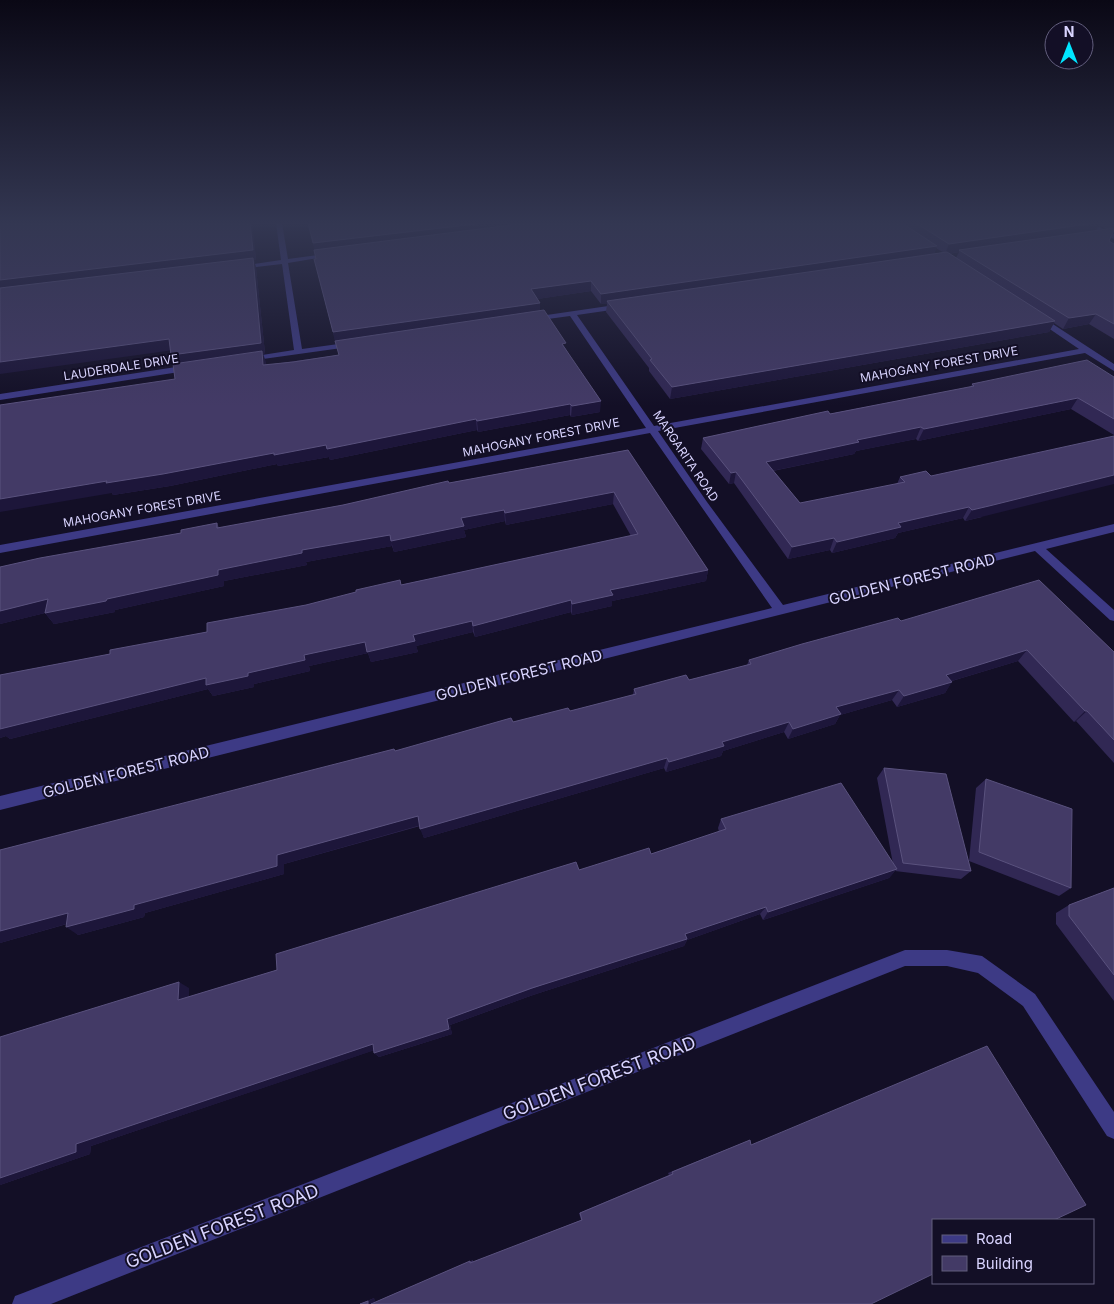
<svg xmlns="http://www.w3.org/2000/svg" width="1114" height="1304" viewBox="0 0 1114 1304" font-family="Inter,sans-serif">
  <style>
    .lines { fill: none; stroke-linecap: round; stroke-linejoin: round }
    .minor { fill: #3d3a85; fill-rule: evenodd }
    .wall { fill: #312854; fill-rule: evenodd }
    .shaded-wall { fill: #1d163a }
    .building { fill: #433a66; stroke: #5a527e }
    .labels { text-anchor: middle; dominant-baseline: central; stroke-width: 4; stroke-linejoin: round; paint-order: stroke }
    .far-street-label { font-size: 12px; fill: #d9d4ff; stroke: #130f26 }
    .street-label { font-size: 15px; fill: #d9d4ff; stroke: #130f26 }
    .near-street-label { font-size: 18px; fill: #d9d4ff; stroke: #130f26 }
  </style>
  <rect width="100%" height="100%" fill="#130f26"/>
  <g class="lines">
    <path class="minor" d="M276,223H282L288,259L333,253L336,255L288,263L302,349L353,342H356V346L249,361L245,359L249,357L294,350L282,264L238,269L235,267L281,260Z
      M1083,223H1091L1114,234V239Z
      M622,304L626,306L625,308L577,315L654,426L1079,349L1035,319L1042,317L1114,364V371L1085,353L658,431L707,502L783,605L1114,524V532L1046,549L1114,610V621L1110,620L1035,551L0,810V796L772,608L650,433L0,553V545L646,428L570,316L533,321L529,319L533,317Z
      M189,365L193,368L192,370L0,400V394Z
      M905,950H947L982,956L1035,994L1114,1112V1139L1107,1136L1023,1006L978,973L947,966H905L51,1304H12L15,1296L23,1293Z"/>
  </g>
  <path class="wall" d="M0,223H252L256,260H254L256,268L265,353L263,354L266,365L339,355L314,259H316L315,250L308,223H1114V230L1109,241L1114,244V339L1089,324L1063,329L1054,323L1049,332L670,399L649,371V368L606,312L607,304H601L591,291L537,299L540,311L566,349L600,412L571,417L570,415L478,432L477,430L330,460L329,457L278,466L277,464L170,486L113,495L112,493L175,379V364L171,355V351ZM1099,225L1106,229L1096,230ZM936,248L939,250L943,252L934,254ZM959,252L956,258L949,254Z
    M1114,377V435L1071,409L918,441L916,439L856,451L854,454L773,471L800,503L897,484L900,477L931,476L982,517L965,521L963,518L898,533L895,538L832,553L830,550L788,559L734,483L729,484L701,449L703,438L971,387L972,384Z
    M628,450L708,570L706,581L612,601V606L572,615L571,612L475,637L473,632L416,646L418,652L371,662L368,653L309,666L310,671L254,684V687L213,696L208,689L10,739L6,736L0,738V675L110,654L207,632L306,605L631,536L613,504L506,525L505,521L464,530L466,537L394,552L392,546L306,562L307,565L224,581V586L115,610V612L54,624L45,613L0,624V567L181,533L217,523L219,528L343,505L449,483Z
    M901,621L1114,652V763L1076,721L1074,722L1018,661L952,681L945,693L897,707L892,700L840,715L835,724L788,739L784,732L723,751L721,756L666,772L664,768L424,838L420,826L284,864V874L145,913L144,917L78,935L67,924L0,943V850L513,722L570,711L633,695L634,689L689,680L747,665L749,660Z
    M884,768L971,871L961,879L895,871L889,878L763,920L760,914L687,940L684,946L533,995L450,1025L452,1034L379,1057L374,1053V1050L91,1146L90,1154L0,1185L189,988V997L277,970L579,870L651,854L719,832L718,828L721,819L893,864L877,778Z
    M986,779L1071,888L1059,896L969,861L976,788Z
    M1114,888V1001L1056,924V913L1069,905Z
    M750,1140L751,1145L933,1220L871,1304H360L374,1298L375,1302L473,1260V1262L581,1220L579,1213L669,1175L668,1173Z"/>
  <path class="shaded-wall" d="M250,223H252L256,260H254L256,268L265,353L263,354L266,362L267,376L176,366L171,355L261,343L0,291V280Z
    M484,223H566L315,253L313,243Z
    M1095,223H1100L1095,232L959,250V252L945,254L949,244Z
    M937,246L933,256L607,301V304H601V294Z
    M591,281V291L531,300V289Z
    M540,303V313L335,343L333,332Z
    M1096,314L1089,324L1063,329L1069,318Z
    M1055,321L1049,332L670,399L672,387Z
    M169,339L174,350L0,374V362Z
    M1078,398L1071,409L918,441L924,429Z
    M601,401L600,412L571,417L572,406Z
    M570,404V415L478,432L477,421Z
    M476,419L477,430L330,460L329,457L278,466L277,464L170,486L113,495L112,493L0,512V499Z
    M921,427L916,439L856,451L854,454L762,473L766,462L857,440Z
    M736,472L734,483L729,484L731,473Z
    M1114,475V484L965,521L972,510Z
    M614,492L613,504L506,525L505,513Z
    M969,507L963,518L898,533L895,538L832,553L837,542L898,523Z
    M504,510L505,521L464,530L466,537L394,552L391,541L461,518Z
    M390,535L392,546L306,562L307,565L224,581V586L115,610V612L54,624L45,613L0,624V611L48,599H107L218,570L302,550Z
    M834,538L830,550L788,559L792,547Z
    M708,570L706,581L612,601V606L572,615V604L610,590Z
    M571,600V612L475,637L473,626Z
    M472,621L473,632L416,646L413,635Z
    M415,641L418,652L371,662L368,653L309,666L310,671L254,684V687L213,696L208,689L10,739L6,736L0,738V725L206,678L248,673L304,655L365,642Z
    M1027,650L1018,661L938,685L946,675Z
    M952,682L945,693L897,707L904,696Z
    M899,690L892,700L840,715L835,724L788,739L793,729L836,707Z
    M1085,711H1087L1076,721L1074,722Z
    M789,722L784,732L723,751L721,756L666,772L669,762L722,742Z
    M667,758L664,768L424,838L420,829Z
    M418,816L421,825L284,864V874L145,913L144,917L78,935L66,927L134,905L277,855Z
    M897,869L889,878L763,920L768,912Z
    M766,907L760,914L687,940L684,946L533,995L450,1025L452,1034L379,1057L374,1053L447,1019L685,934Z
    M68,913L80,920L0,943V931Z
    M179,982L189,988V1006L178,1000Z
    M373,1044L378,1049L91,1146L90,1154L0,1185V1178L76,1144Z
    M374,1298L375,1302L371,1304H368V1301Z"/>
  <path class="building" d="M0,223H250L253,250L0,280Z
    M308,223H484L313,243Z
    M527,223H902L937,246L601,294L591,281L531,289L540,303L333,332L314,259H316L314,250Z
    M916,223H1095L949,244Z
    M1114,228V230L1109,241L1114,244V324L1096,314L1069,318L959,250Z
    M947,252L1055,321L672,387L650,360L652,359L607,301Z
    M253,258L261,343L171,355L169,339L0,362V288Z
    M544,310L566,343L562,344L601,401L572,406L570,404L477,421L476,419L327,449L326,445L274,455V453L163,474L106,483L107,481L0,499V405L175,379L173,364L262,351L263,365L293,362L339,355L335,341Z
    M1087,360L1114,377V419L1078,398L924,429L921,427L857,440L859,442L766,462L800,503L905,482L900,477L926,471L931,476L1114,436V475L989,506L972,510L969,507L898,523L901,527L837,542L834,538L792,547L736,472L731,473L703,438L828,411L830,414L974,386L972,384Z
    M628,450L708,570L610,590L613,595L572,604L571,600L473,626L472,621L413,635L415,641L367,652L365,642L304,655L305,660L248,673V676L206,685V678L0,729V675L110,654V650L207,632V623L306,605L356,592V590L400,580L401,585L638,534L614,492L505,513L504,510L461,518L464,526L391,541L390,535L302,550V553L218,570V575L107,599L106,601L45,613L48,599L0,611V567L40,558L181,533V530L217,523V528L343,505L448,481L449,483Z
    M1039,580L1114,652V740L1087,711H1085L1027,650L946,675L952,682L904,696L899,690L836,707L841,714L793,729L789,722L722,742L724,746L669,762L667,758L420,829L418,816L277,855V866L134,905V909L66,927L68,913L0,931V850L394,749L395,751L511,718L513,722L568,708L570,711L636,694L634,689L686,675L689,680L751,664L749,660L802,644L898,618L901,621Z
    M884,768L946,774L971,871L903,863Z
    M986,779L1072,809L1071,888L979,852Z
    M841,783L897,869L768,912L766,907L685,934L687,939L532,988L447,1019L449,1029L374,1053L373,1044L76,1144V1152L0,1178V1037L179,982L178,1000L277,970L276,954L576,862L579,870L649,848L651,854L726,829L721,819Z
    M1114,888V975L1069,916V905Z
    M987,1046L1086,1205L1054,1220H933V1274L871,1304H371L470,1261V1263L582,1220L580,1213L673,1174L672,1172L750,1140L751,1145Z
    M368,1301V1304H360Z"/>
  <linearGradient id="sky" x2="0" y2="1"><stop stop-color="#0a0815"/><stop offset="0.55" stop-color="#333752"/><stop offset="1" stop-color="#333752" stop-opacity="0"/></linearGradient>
  <rect width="1114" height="406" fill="url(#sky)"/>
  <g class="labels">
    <g class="far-street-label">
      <text transform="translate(939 364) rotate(-10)">MAHOGANY FOREST DRIVE</text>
      <text transform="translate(121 367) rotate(-9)">LAUDERDALE DRIVE</text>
      <text transform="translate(541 437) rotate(-11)">MAHOGANY FOREST DRIVE</text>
      <text transform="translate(686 456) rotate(56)">MARGARITA ROAD</text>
      <text transform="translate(142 509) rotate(-10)">MAHOGANY FOREST DRIVE</text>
    </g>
    <g class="street-label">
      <text transform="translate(912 579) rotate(-14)">GOLDEN FOREST ROAD</text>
      <text transform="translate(519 675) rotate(-14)">GOLDEN FOREST ROAD</text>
      <text transform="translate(126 772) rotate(-14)">GOLDEN FOREST ROAD</text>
    </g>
    <g class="near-street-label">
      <text transform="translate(599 1078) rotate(-21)">GOLDEN FOREST ROAD</text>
      <text transform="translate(222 1226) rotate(-21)">GOLDEN FOREST ROAD</text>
    </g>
  </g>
  <rect x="932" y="1219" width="162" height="65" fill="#130f26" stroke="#625e7d"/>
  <rect x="942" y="1235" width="25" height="8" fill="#3d3a85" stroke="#625e7d"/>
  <text x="976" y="1244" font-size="15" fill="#d9d4ff">Road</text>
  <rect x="942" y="1256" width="25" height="15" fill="#433a66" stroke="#625e7d"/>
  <text x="976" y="1269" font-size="15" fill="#d9d4ff">Building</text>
  <g transform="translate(1069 45)"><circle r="24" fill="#130f26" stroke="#625e7d"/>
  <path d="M0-4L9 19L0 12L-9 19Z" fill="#00e5ff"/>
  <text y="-8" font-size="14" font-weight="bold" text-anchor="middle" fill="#d9d4ff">N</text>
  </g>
</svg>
